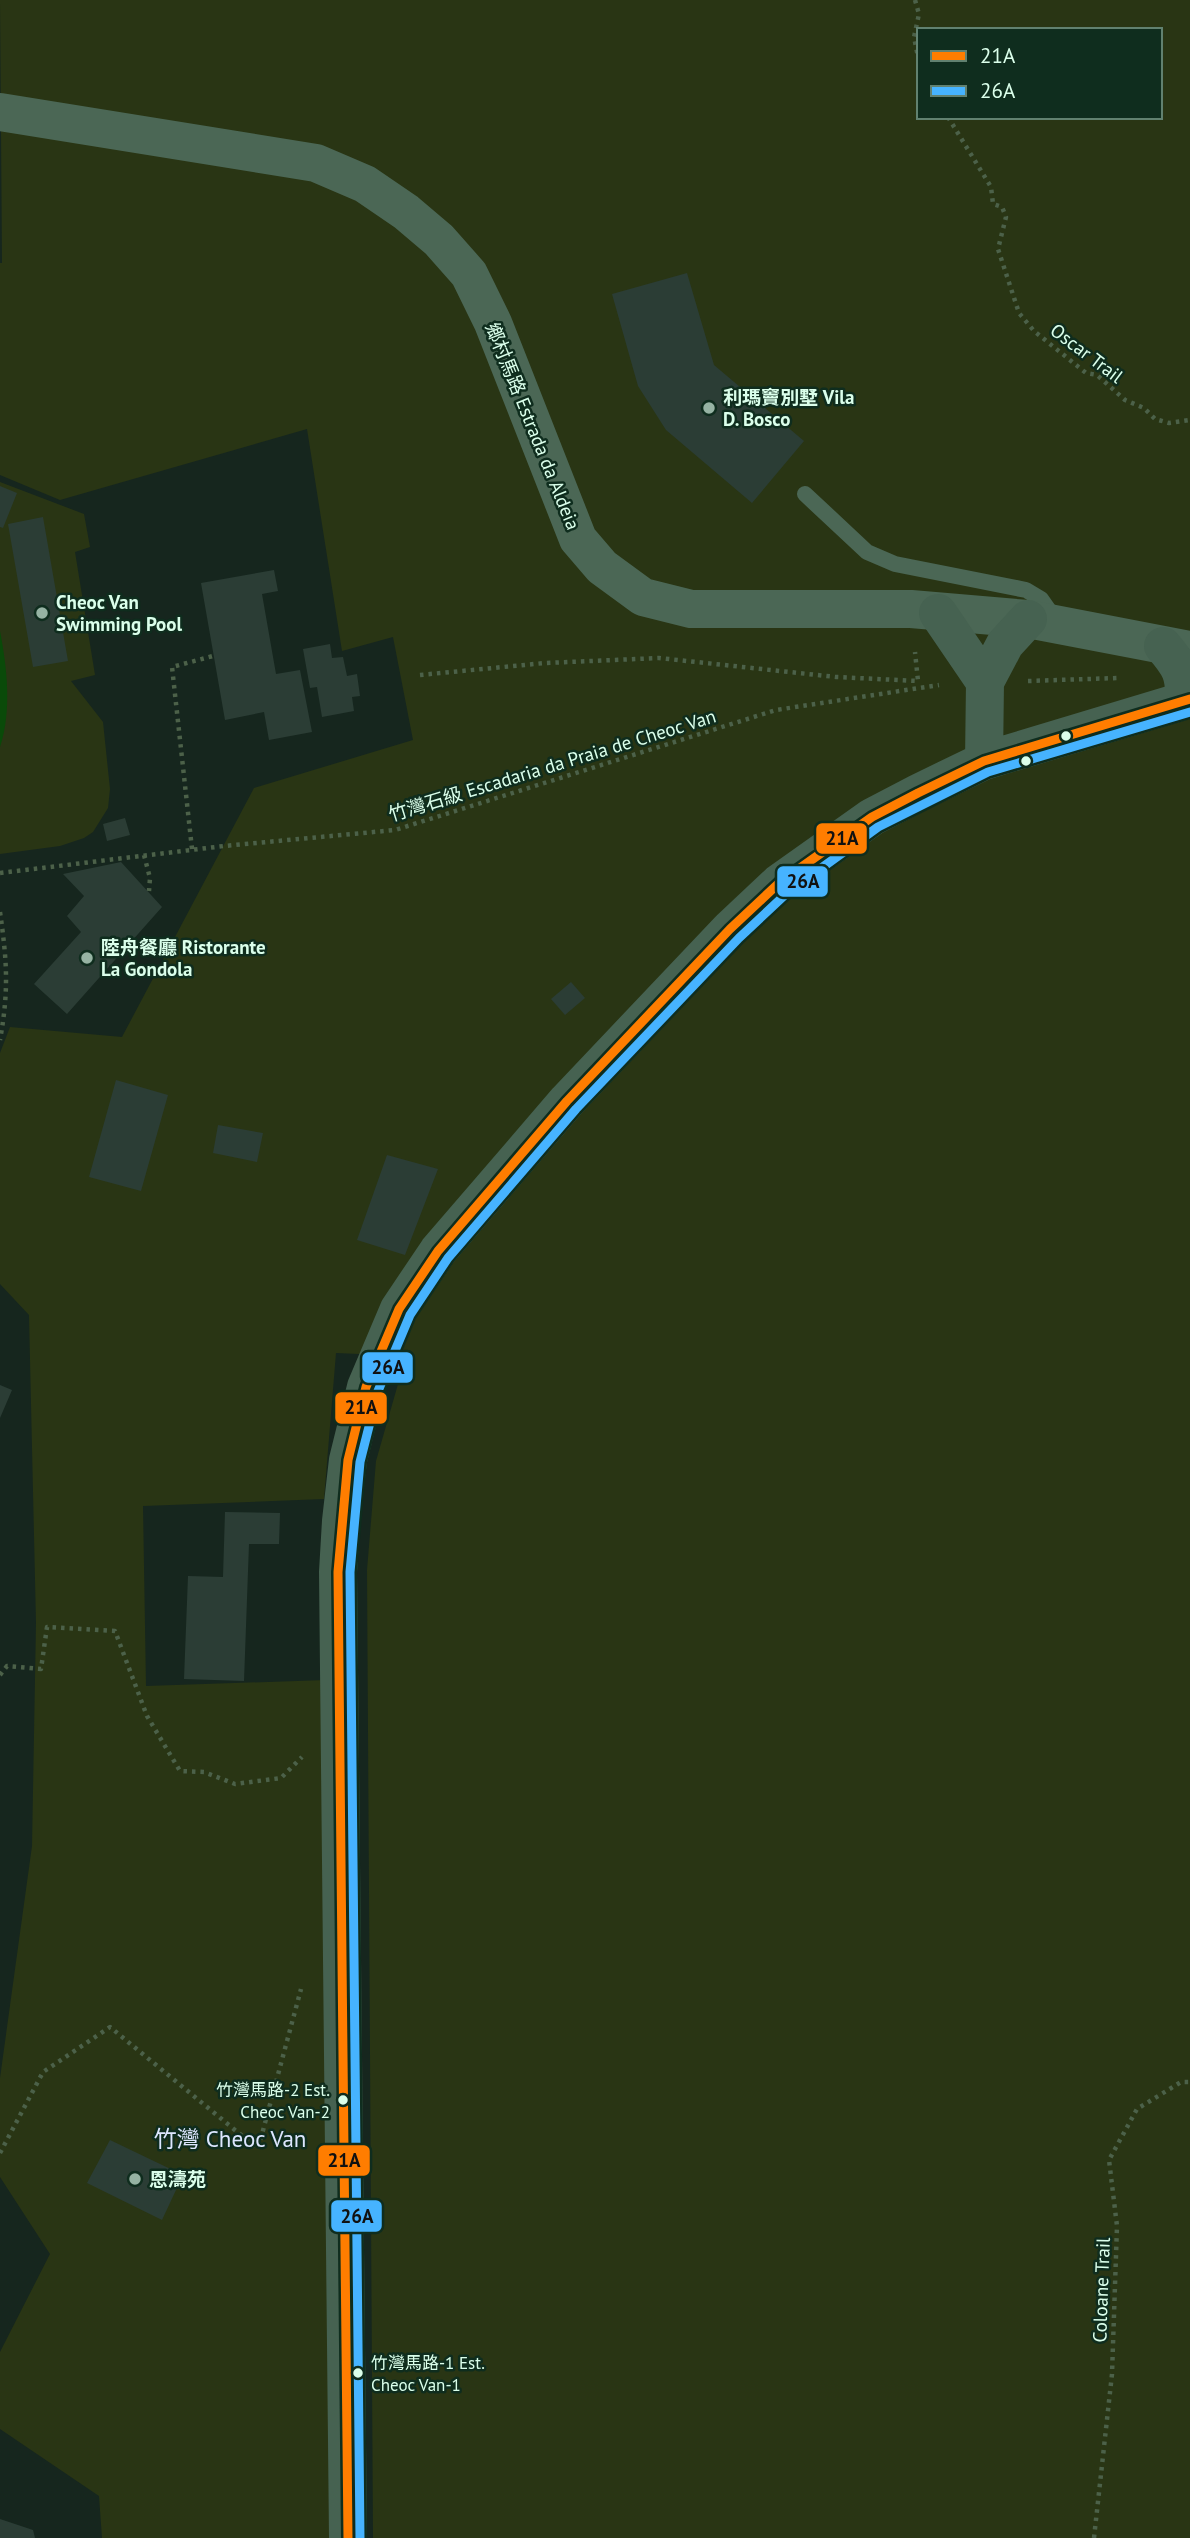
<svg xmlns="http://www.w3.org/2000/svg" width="1190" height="2538" viewBox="0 0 1190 2538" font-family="'PT Sans','Noto Sans SC',sans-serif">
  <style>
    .green { fill: #293514; fill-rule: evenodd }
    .water { fill: #0a4a09 }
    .building { fill: #2b3d35 }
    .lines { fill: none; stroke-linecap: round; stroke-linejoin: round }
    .path { stroke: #4c6149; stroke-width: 4.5; stroke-dasharray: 3.5 5; stroke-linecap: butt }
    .service { stroke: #4b6755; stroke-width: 16 }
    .tertiary { stroke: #4b6755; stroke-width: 38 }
    .secondary { stroke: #466251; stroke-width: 38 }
    .bus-1-casing { stroke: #0f2d1e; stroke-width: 14 }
    .bus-2-casing { stroke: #0f2d1e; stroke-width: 14 }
    .bus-1 { stroke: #ff7d00; stroke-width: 9 }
    .bus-2 { stroke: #46b3ff; stroke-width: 9 }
    .poi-dot { fill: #96b3a3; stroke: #0f2d1e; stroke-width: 2.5 }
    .bus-dot { fill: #dbffeb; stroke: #0f2d1e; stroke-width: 2.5 }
    .labels { text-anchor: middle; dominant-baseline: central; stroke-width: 5; stroke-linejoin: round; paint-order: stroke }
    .bus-label { font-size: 17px; fill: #dbffeb; stroke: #0f2d1e; text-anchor: end }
    .street-label { font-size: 19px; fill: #dbffeb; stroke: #0f2d1e }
    .poi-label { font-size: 19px; font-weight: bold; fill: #dbffeb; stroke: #0f2d1e; text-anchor: start }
    .quarter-label { font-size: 23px; fill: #dde7ff; stroke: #0f2d1e }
    .line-badge { stroke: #0f2d1e; stroke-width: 2.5 }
    .pale-badge-label { font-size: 19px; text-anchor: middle; font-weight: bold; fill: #111 }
  </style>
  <rect width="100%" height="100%" fill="#16261e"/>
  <path class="green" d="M0,0H1190V2538H373L367,1570L376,1461L406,1356L336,1353L324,1499L143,1506L146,1686L326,1680L333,2538H102L99,2496L0,2429V2352L50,2254L0,2177V2078L32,1846L36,1623L29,1315L0,1284V1053L10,1027L122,1037L254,788L413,740L393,637L342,651L307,429L60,500L0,475V263H2ZM919,30H1160V117H919Z
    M0,482L84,514L90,547L75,552L95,675L71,681L103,722L110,789L108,808L93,832L84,838L60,846L0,854Z"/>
  <path class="water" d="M0,631C7,668 12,710 0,747Z"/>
  <path class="building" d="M687,273L714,365L804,441L752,503L666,430L638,386L612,294Z
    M0,486L17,493L3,528L0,527Z
    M43,517L68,661L33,667L8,524Z
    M274,570L278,591L262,594L276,674L300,670L312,732L269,740L264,712L225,720L201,583Z
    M330,644L332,658L343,657L347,676L357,674L360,696L352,697L354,711L322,717L317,687L310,688L303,649Z
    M125,818L130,835L107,841L103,824Z
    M121,862L162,907L67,1014L34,984L81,932L67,916L84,896L63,874Z
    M571,982L585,998L565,1015L551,999Z
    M116,1080L168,1095L141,1191L89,1177Z
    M218,1125L263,1133L257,1162L213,1153Z
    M387,1155L438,1169L405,1255L357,1240Z
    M0,1385L12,1390L0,1418Z
    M225,1512L280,1513L279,1544H249L244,1681L184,1679L188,1576L223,1577Z
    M110,2140L183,2175L162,2220L87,2183Z
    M0,2519L33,2530L35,2538H0Z"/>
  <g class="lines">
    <path class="path" d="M915,0L919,14L914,37L919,62
      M948,117L991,187L993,204L1002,207L1006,217L998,249L1019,313L1034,331L1086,373L1097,375L1125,400L1144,408L1155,419L1169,423L1190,420
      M420,675L545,663L659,658L836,677L918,681L915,652
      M1028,681L1117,678
      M192,849L172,667L213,656
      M144,855L150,878L149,891
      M0,873L224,846L395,830L776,710L939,685
      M0,912C7,961 9,990 0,1040
      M0,1675L7,1666L41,1669L47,1627L115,1631L147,1716L180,1771L204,1772L235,1784L281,1778L302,1757
      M0,2153L43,2072L110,2027L258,2149L301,1989
      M1094,2538L1112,2374L1117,2226L1109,2160L1137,2109L1181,2082H1190"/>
    <path class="service" d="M805,494L867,552L895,564L1026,590L1041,599L1055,619"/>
    <path class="tertiary" d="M0,112L316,163L365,184L406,212L439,240L469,274L493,323L578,539L602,567L643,597L691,609H911L1028,619L1190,650"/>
    <path class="secondary" d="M938,613L985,682L984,761
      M1163,646C1180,666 1185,674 1184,700
      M985,682L1005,644L1028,619
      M348,2538L338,1572L341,1521L348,1460L366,1387L399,1309L438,1251L567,1101L730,929L779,883L872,817L918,793L984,761L1190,699"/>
    <defs>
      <path id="bus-1" d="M348,2538L338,1572L348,1460L366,1387L399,1309L438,1251L567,1101L730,929L779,883L872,817L918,793L984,761L1190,699"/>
      <path id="bus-2" d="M360,2538L350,1572L360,1462L378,1391L410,1315L448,1258L576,1109L739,938L787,893L878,827L988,772L1190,712"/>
    </defs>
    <use href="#bus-1" class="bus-1-casing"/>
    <use href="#bus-2" class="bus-2-casing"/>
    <use href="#bus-1" class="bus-1"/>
    <use href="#bus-2" class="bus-2"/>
  </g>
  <g class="poi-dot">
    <circle cx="709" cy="408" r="7"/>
    <circle cx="42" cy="613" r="7"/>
    <circle cx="87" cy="958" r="7"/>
    <circle cx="135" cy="2179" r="7"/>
  </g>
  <g class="bus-dot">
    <circle cx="1066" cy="736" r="6"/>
    <circle cx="1026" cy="761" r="6"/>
    <circle cx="343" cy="2100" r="6"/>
    <circle cx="358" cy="2373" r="6"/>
  </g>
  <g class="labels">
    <g class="bus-label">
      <text x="330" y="2090">竹灣馬路-2 Est.<tspan x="330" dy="22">Cheoc Van-2</tspan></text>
      <text x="371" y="2363" text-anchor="start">竹灣馬路-1 Est.<tspan x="371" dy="22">Cheoc Van-1</tspan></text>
    </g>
    <g class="street-label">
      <text transform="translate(1087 353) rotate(37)">Oscar Trail</text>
      <text transform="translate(533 426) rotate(68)">鄉村馬路 Estrada da Aldeia</text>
      <text transform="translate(552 765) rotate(-17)">竹灣石級 Escadaria da Praia de Cheoc Van</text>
      <text transform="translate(1101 2290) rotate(-88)">Coloane Trail</text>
    </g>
    <g class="poi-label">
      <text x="723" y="397">利瑪竇別墅 Vila<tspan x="723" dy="22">D. Bosco</tspan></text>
      <text x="56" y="602">Cheoc Van<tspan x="56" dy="22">Swimming Pool</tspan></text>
      <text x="101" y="947">陸舟餐廳 Ristorante<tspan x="101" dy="22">La Gondola</tspan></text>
      <text x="149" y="2179">恩濤苑</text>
    </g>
    <g class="quarter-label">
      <text x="230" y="2138">竹灣 Cheoc Van</text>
    </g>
  </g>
  <g class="line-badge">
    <rect x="815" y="822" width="53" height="33" rx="7" fill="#ff7d00"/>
    <rect x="776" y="865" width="53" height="33" rx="7" fill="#46b3ff"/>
    <rect x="361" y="1351" width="53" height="33" rx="7" fill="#46b3ff"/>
    <rect x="334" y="1391" width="54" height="34" rx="7" fill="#ff7d00"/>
    <rect x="317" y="2144" width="54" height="33" rx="7" fill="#ff7d00"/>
    <rect x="330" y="2199" width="53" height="34" rx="7" fill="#46b3ff"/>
  </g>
  <g class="pale-badge-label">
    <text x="842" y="845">21A</text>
    <text x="803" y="888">26A</text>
    <text x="388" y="1374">26A</text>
    <text x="361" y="1414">21A</text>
    <text x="344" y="2167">21A</text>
    <text x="357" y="2223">26A</text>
  </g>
  <rect x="917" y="28" width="245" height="91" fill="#0f2d1e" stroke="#618170" stroke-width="2"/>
  <rect x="931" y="51" width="35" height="10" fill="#ff7d00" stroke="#618170" stroke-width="2"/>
  <text x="980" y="63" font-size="21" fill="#dbffeb">21A</text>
  <rect x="931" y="86" width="35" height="10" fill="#46b3ff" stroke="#618170" stroke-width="2"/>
  <text x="980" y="98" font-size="21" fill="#dbffeb">26A</text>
</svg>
